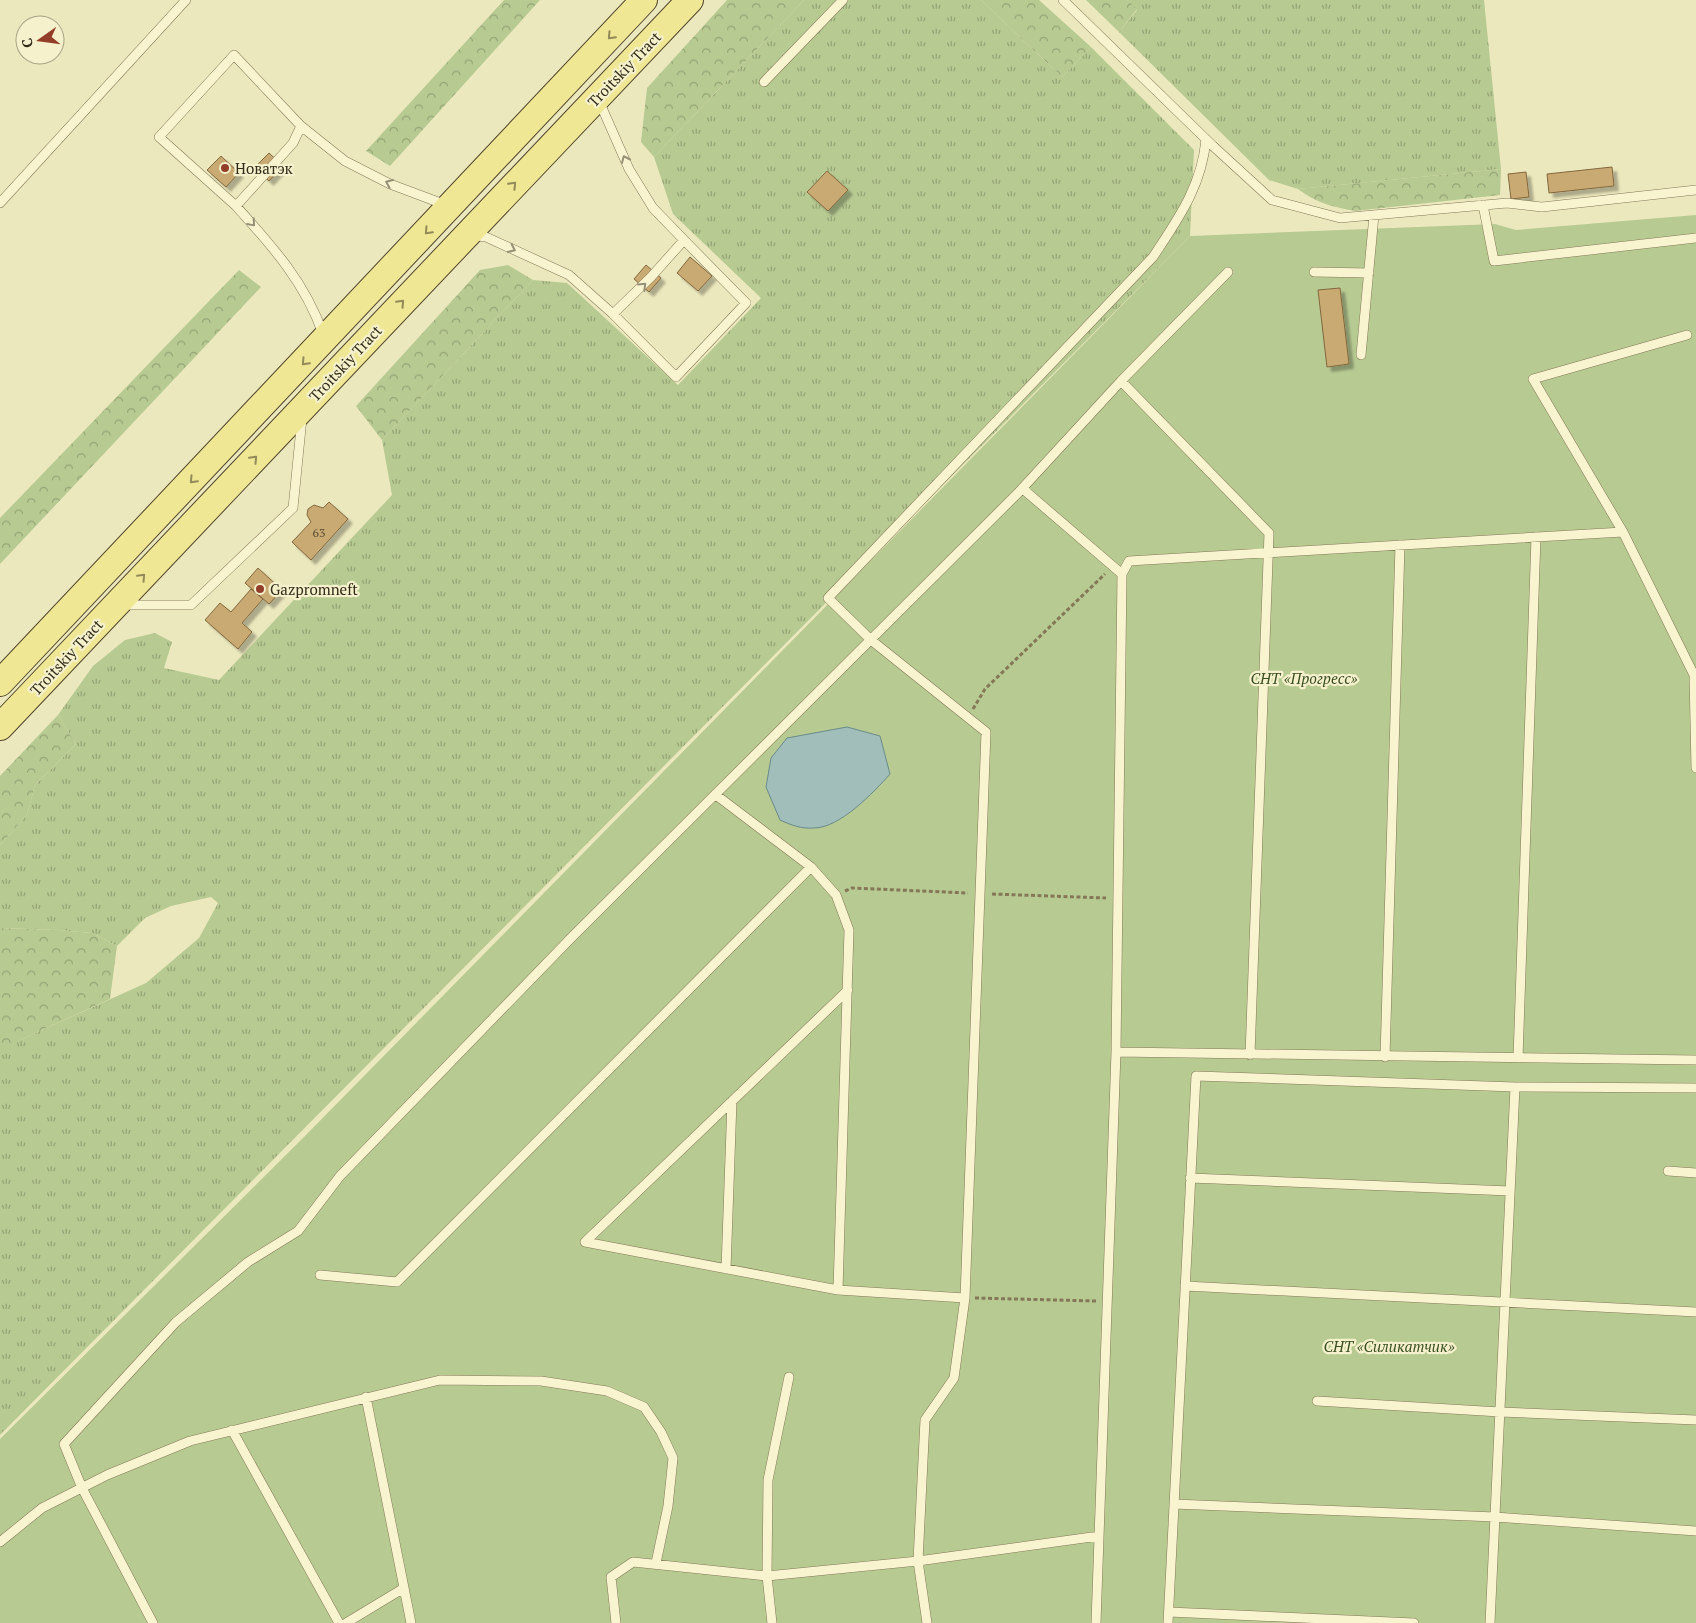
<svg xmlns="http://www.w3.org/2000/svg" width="1696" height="1623" viewBox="0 0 1696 1623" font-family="'PT Serif',serif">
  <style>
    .grass { fill: url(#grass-tufts) }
    .forest { fill: url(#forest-crowns) }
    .garden { fill: #b7ca92 }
    .water { fill: #a1bebb; stroke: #698b8a }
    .building { fill: #caaa73; stroke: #82673d; filter: url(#shadow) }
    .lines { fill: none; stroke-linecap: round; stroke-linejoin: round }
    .lane-casing { stroke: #847857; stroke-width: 10 }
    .primary-casing { stroke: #51452b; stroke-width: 28 }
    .path { stroke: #847857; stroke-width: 3; stroke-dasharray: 4 2.5; stroke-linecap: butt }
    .lane { stroke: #f8f4d0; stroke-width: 9 }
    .primary { stroke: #f0e794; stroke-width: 26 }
    .oneway { stroke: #928a58 }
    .oneway2 { stroke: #969076 }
    .poi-dot { fill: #923e28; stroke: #f4f1cc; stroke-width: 2 }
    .labels { text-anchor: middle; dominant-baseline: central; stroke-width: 4.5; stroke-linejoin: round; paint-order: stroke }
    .number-label { font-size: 12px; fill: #594c31 }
    .street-label { font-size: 15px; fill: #332c1b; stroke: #f4f1cc }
    .poi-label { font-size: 15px; fill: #332c1b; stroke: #f4f1cc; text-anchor: start }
    .park-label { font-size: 15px; font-style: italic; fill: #3b4f22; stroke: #f4f1cc }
  </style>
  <defs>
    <pattern id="grass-tufts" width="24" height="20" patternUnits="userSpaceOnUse" patternTransform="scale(1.25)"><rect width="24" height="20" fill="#b7ca92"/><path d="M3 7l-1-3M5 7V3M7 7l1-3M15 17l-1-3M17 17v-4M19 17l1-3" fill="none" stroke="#95a476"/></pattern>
    <pattern id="forest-crowns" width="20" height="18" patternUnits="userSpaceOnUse" patternTransform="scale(1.25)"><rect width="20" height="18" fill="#b7ca92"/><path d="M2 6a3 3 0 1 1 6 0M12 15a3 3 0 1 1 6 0" fill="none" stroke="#95a476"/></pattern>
    <filter id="shadow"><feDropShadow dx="4.5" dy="4.5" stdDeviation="1" flood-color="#0004"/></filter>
  </defs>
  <rect width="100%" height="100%" fill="#ece8bd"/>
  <path class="grass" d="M804,0H981L1062,77L1091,47L1194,150L1190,236L0,1435V1024L20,1040L146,983L199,938L218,903L211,897L171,906L145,918L117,946L92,933L58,930L0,928V845L27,815L35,785L76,744L58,715L93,666L125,640L155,633L172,642L164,668L219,680L392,495L382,440L533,280L567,283L678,385L761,298L673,214L654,157Z
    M1127,0H1484L1501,169L1298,189L1269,180L1119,32L1137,10Z"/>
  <path class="forest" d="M504,0H540L390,166L366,151Z
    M727,0H804L654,157L641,142L647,88Z
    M981,0H1039L1091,47L1062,77Z
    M1086,0H1127L1137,9L1119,32Z
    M1501,169L1500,195L1355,211C1333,207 1316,203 1298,189Z
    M508,265L533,280L382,440L356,406L480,270Z
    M239,270L261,287L0,564V518Z
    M58,715L76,744L35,785L27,815L0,845V776Z
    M0,928L58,930L92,933L117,946L110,999L20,1040L0,1047Z"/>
  <path class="garden" d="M1696,215V1623H0V1439L304,1137L1190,236L1495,224L1516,230Z"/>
  <path class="water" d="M847,727L880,736L890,774C874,792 840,828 814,828C801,829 791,825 780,820L766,787L771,758L787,738Z"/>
  <path class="building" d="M269,153L283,166L269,181L255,167Z
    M221,156L239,173L226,187L207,170Z
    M1612,167L1614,186L1549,193L1547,174Z
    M827,171L848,190L828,211L807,192Z
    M1526,172L1529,197L1511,199L1508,174Z
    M690,257L712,276L698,291L677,273Z
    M646,265L661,278L649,292L634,279Z
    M1340,288L1349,364L1327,367L1318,290Z
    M329,502L348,519L311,560L292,542L311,522L307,515L308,509L314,505L323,508Z
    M258,568L282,590L269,604L245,583Z
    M251,589L263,599L242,623L252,632L238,649L205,620L220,603L231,612Z"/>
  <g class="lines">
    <defs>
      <path id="lane" d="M1063,0L1213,146L1272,200L1340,218L1507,203L1542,207L1696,190
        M764,82L843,0
        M0,203L186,0
        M1483,205L1494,261L1696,238
        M236,206L159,137L234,55L301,126
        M471,235L486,237L569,275L613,314L651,277L684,240L653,208L629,169L599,101
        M1314,272L1369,273
        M613,314L676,377L746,303L684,240
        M323,334C305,282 272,246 236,206L293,143L301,126L345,161L390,184L446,205
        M1687,335L1533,379L1623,532L1694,675L1696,768
        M1361,355L1374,215
        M1121,381L1228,272
        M1023,489L1122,574L1116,1052L1696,1060
        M1122,574L1129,561L1623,532
        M124,605H191L293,508L302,418
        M716,795L811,867L836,895L849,930L838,1290
        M1385,1057L1400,545
        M1518,1058L1536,537
        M1668,1171L1696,1173
        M1190,1178L1510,1191
        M585,1242L838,1290L965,1298
        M585,1242L848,990
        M726,1269L732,1101
        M320,1275L397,1282L811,867
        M1185,1286L1696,1312
        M366,1397L411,1623
        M1317,1401L1500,1412L1696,1420
        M232,1430L339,1623
        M1174,1504L1495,1517L1696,1531
        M0,1542L42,1508L107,1475L190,1441L440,1380L541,1381L607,1391L644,1407L661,1432L673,1458L668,1506L656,1563
        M1169,1612L1414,1623
        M153,1623L82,1488L64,1444L176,1322L248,1262L298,1231L340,1176L572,937L1018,493L1121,381L1269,533L1250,1055
        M346,1623L404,1588
        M616,1623L611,1577L633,1562L767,1576L918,1561L1099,1536
        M772,1623L767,1576L768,1480L789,1377
        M927,1623L918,1561L925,1420L954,1378L965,1298L986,732L871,640L828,598L1153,257C1178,219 1202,186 1206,139
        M1096,1623L1116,1052
        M1168,1623L1196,1076L1515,1087L1696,1088
        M1490,1623L1515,1087"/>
      <path id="primary" d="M0,683L644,0
        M0,727L690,0"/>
    </defs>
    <use href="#lane" class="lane-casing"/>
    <use href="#primary" class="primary-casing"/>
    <path class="path" d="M973,709L985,689L1105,574
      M845,891L852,888L968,893
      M992,894L1106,898
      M975,1298L1097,1301"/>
    <use href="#lane" class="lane"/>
    <use href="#primary" class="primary"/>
  </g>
  <defs><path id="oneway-chevron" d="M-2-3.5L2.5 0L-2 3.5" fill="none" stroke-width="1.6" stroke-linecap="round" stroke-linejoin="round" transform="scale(1.25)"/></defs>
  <g class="oneway">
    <use href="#oneway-chevron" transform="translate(611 36) rotate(133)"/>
    <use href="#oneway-chevron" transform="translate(513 185) rotate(-46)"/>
    <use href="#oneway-chevron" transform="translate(428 231) rotate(133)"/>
    <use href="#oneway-chevron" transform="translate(401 303) rotate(-47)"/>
    <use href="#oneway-chevron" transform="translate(305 362) rotate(133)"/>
    <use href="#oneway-chevron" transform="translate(254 459) rotate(-47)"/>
    <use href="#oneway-chevron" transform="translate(193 480) rotate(133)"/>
    <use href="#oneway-chevron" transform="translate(142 577) rotate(-47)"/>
  </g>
  <g class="oneway2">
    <use href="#oneway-chevron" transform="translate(625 159) rotate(-114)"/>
    <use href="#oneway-chevron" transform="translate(389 183) rotate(-157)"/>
    <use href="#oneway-chevron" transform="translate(252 223) rotate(49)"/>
    <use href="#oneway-chevron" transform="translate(512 249) rotate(25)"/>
    <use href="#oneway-chevron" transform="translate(643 286) rotate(-44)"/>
  </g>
  <g class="poi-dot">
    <circle cx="225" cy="168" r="5"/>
    <circle cx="260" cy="589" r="5"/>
  </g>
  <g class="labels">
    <g class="number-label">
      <text x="319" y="532">63</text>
    </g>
    <g class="street-label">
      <text transform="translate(624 69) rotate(-46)">Troitskiy Tract</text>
      <text transform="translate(345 363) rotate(-47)">Troitskiy Tract</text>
      <text transform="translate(66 657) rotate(-47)">Troitskiy Tract</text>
    </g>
    <g class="poi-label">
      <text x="235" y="168">Новатэк</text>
      <text x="270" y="589">Gazpromneft</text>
    </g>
    <g class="park-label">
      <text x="1304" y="678">СНТ «Прогресс»</text>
      <text x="1389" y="1346">СНТ «Силикатчик»</text>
    </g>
  </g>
  <g transform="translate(40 40) rotate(256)"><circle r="24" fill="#f4f1cc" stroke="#a7a285"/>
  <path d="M0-4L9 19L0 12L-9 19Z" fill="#923e28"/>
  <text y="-8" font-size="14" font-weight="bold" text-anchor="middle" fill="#332c1b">С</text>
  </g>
</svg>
